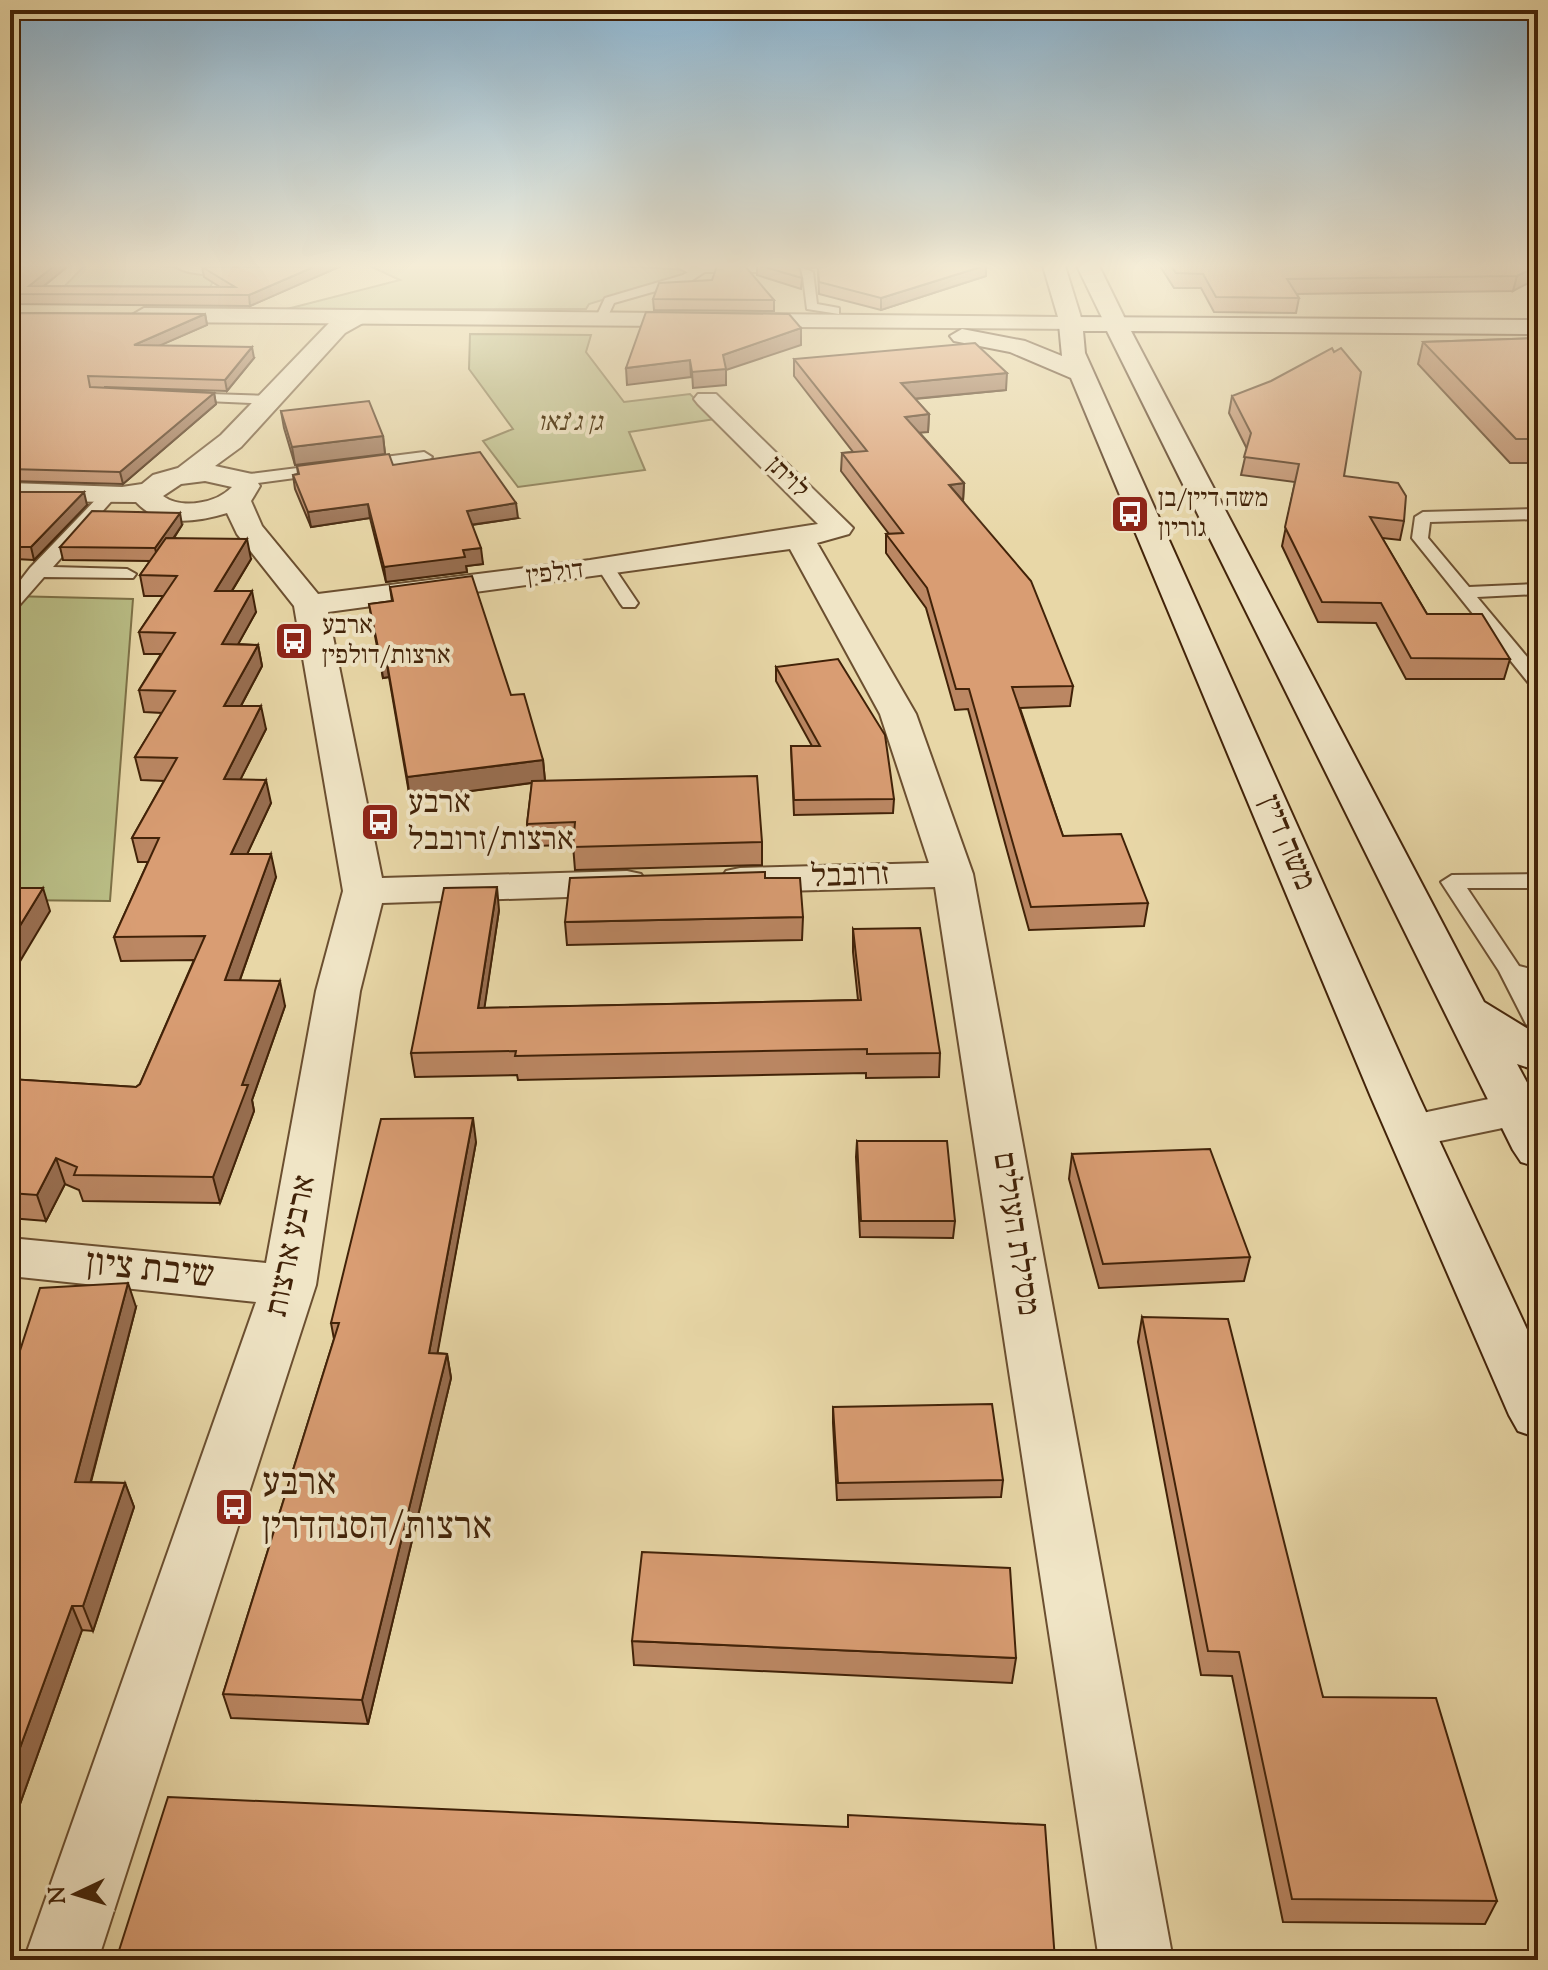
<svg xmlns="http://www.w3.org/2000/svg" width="1548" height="1970" viewBox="0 0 1548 1970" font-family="'Sorts Mill Goudy','Frank Ruhl Libre',serif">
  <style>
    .green { fill: #b9bd85; stroke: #7d7046; stroke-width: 2 }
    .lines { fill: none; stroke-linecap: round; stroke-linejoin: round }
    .service-casing { stroke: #6b4f30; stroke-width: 4 }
    .minor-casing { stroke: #6b4f30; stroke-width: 4 }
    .tertiary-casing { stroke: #6b4f30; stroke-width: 4 }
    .secondary-casing { stroke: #412208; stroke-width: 4 }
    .service { fill: #f0e5c6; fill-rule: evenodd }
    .minor { fill: #f0e5c6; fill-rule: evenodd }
    .tertiary { fill: #f0e5c6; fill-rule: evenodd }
    .secondary { fill: #f0e5c6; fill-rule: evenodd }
    .wall { fill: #bb8763; stroke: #412208; stroke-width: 2 }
    .shaded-wall { fill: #986e50; stroke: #412208; stroke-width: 2 }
    .building { fill: #d99d73; stroke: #412208; stroke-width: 2 }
    .labels { text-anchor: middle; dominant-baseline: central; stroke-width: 8; stroke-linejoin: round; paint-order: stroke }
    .far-park-label { font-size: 26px; font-style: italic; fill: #5f4927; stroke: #f0e5c6 }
    .far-street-label { font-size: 26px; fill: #412208; stroke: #f0e5c6 }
    .far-poi-label { font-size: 26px; fill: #412208; stroke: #f0e5c6; text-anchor: start }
    .poi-label { font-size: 32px; fill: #412208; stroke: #f0e5c6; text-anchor: start }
    .street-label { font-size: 32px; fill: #412208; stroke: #f0e5c6 }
    .near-street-label { font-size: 38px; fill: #412208; stroke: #f0e5c6 }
    .near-poi-label { font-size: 38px; fill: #412208; stroke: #f0e5c6; text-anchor: start }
  </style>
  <rect width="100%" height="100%" fill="#e8d7a7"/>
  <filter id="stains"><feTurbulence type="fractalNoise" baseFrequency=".0025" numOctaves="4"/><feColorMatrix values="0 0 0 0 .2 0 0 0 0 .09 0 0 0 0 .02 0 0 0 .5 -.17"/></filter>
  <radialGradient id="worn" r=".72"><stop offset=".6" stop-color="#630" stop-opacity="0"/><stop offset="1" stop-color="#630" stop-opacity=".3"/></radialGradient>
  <path class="green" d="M84,266H160L216,272L206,299L55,296Z
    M370,266H615L689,270V273L589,304L586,309H287L400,280Z
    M470,334L591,335L586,352L624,402L690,394L715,419L629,432L645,470L518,487L483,441L513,429L469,369Z
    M10,596L133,599L110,901L10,900Z"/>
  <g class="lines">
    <defs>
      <path id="service" d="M699,266L712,267L691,281L614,303L608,316L598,313L605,298L683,275Z
        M781,266H797L813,272L817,304L839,308V314L807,309L803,277Z
        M180,393L271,396L278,400L271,404L185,400L178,396Z
        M424,452L432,457L429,460L242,485L234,480L242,475Z
        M102,493L116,496L53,567L127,569L136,574L133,578L44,577L16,609L10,610V594L30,568Z
        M1538,509V519L1430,522L1428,538L1469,587L1538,584V594L1477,597L1538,670V688L1531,686L1412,538L1415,517L1423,512Z
        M605,562L611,563L638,603L635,607H623L620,603L597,567Z
        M1538,874V888H1467L1519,966L1538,971V986L1530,984L1538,1000V1032L1526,1024L1499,971L1441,882L1452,875Z"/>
      <path id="minor" d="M176,266H247C236,277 187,277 176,266Z
        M676,266H783L772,272H687Z
        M358,312L370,319L345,333L241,447L215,466L252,474L260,486L251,501L262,526L318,594L590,560L818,524L698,404L694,399L698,394H716L853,528L849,534L817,543L916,714L973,874L1173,1960H1099L935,887L740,892L726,889L720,880L726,871L740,868L929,863L880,714L790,549L328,612L382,878L627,871L641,874L647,883L641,892L627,895L382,903L360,991L316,1285L98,1960H24L256,1302L10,1276V1238L266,1263L316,991L343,891L294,606L237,534L227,513C197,522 160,528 136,502L10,501V483L122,487L142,484L153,475L178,468L221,435L329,323ZM205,481L232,487C217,503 182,510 163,496L181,484Z
        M1517,1093H1538V1125H1517L1411,1147L1394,1143L1387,1131L1394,1119Z"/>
      <path id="tertiary" d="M1043,266H1065L1083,324L1079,329L144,322L132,315L144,308L1058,317Z
        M1077,266H1099L1128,325L1124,330H1108Z"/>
      <path id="secondary" d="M1071,317L1538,320V334L1131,331L1484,1002L1538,1035V1071L1517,1064L1538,1103V1167L1521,1162L1513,1150L1107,331H1083L1085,353L1419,1097L1538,1353V1438L1518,1431L1509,1415L1371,1097L1071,378L1010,352L954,341L950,336L962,329L1025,341L1062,356L1059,324Z"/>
    </defs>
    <use href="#service" class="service-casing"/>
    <use href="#minor" class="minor-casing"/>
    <use href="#tertiary" class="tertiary-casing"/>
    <use href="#secondary" class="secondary-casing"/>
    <use href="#service" class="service"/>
    <use href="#minor" class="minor"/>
    <use href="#tertiary" class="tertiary"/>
    <use href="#secondary" class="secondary"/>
  </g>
  <path class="wall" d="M10,266H68L44,286L220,287L204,277L202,267L341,266L250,306L10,304Z
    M757,266H795L802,278L801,289L757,275Z
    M805,266H986V276L881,310L819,294L818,268L821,267L810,268Z
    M1160,266H1538L1513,291L1296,294L1299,298L1296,313L1214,312L1201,288H1174Z
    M712,280L774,300V311L654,310L653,299Z
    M10,313L205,314L207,325L160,345L254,358L227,391L104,387L214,393L216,404L123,484L10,481Z
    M1538,338V463H1510L1418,364L1423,342Z
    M794,359L1006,390L915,399L929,414L928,432H919L964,483L963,501L1073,686L1070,706L1020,708L1063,836L1148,903L1144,926L1029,930L968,709L955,710L926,608L886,553V534H889L841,471L842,453L853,452L794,376Z
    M1232,396L1344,476L1404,521L1400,540L1382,538L1427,614L1510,659L1504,679H1406L1376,623L1318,622L1282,546L1295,482L1241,475L1247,449L1229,413Z
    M281,411L383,436L385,454L295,465L284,428Z
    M393,465L518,518L472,525L483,564L466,566L467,572L386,582L370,518L311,527L295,489L293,475L298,474L297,466Z
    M10,492L87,505L34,560L15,559L10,565Z
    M182,525L174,538L251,559L232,591L256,612L238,644L258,645L262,666L241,706L266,729L240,780L271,803L247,854L276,877L240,980L285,1006L252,1100L254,1111L220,1203L83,1201L79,1190L65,1184L46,1221L10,1218V1079L136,1087L140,1084L194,960L121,961L114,937L148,862H138L132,838L164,781L141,780L135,757L162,713L144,712L139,690L161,654H144L139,632L163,596H144L140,575L150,561L63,560L60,547Z
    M390,587L511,695L543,760L545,781L762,842V865L575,870L573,845L529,846L527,824L532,783L410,799L389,677L383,678L369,604L392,601Z
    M776,667L894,799L893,813L794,815L791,746H812L776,681Z
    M499,910L484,1008L858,1000L853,952V929L940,1053L939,1077L866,1078V1073L518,1080L517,1075L415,1077L411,1053Z
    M803,917L802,940L567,945L565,922Z
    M857,1141L955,1221L953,1238L860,1237L856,1157Z
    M476,1142L437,1353L447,1354L451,1378L368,1724L231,1718L223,1694L334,1339L331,1323Z
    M1072,1154L1250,1257L1244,1281L1099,1288L1069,1179Z
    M136,1307L91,1482L125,1483L134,1507L93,1631L82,1630L10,1832V1382Z
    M1142,1317L1323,1697L1497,1901L1485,1924L1283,1922L1232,1676L1201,1675L1138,1342Z
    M833,1407L1003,1480L1001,1497L837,1500L833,1423Z
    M632,1641L1016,1658L1012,1683L634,1665Z"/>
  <path class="shaded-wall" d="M54,266H68L34,294L29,286Z
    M316,266H341L250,306L249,295Z
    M984,266H986V276L881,310V298Z
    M1538,266V278L1513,291L1517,276Z
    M205,314L207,325L136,356L134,345Z
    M801,328V345L726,370V385L693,388L692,372L723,355Z
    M252,347L254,358L227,391L225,380Z
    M690,360L691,377L627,385L626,368Z
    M1007,373L1006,390L900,400L901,383Z
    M214,393L216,404L123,484L120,472Z
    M929,414L928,432L904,434L905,417Z
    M383,436L385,454L295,465L292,447Z
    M964,483L963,501L949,485Z
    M84,492L87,505L34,560L31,547Z
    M516,503L518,518L469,525L467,511Z
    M368,504L370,518L311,527L308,512Z
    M180,513L182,525L158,561L155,548Z
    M247,539L251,559L219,612L215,591Z
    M12,547L15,559L10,565V548Z
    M481,548L483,564L466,566L467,572L386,582L384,567L463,550Z
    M252,591L256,612L226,666L222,644Z
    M258,645L262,666L229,728L224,706Z
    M380,657H386L389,677L383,678Z
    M261,706L266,729L229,802L224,779Z
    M543,760L545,781L410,799L407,777Z
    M266,780L271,803L236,878L231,854Z
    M271,854L276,877L231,1005L225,980Z
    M497,887L499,910L481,1031L478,1008Z
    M43,888L50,911L10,978V942Z
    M280,981L285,1006L252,1100L254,1111L220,1203L213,1177L242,1085Z
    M473,1118L476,1142L433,1378L429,1353Z
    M56,1158L65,1184L46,1221L37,1195Z
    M128,1283L136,1307L84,1507L75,1482Z
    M447,1354L451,1378L368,1724L362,1700Z
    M125,1483L134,1507L93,1631L83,1606Z
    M72,1606L82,1630L10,1832V1775Z"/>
  <path class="building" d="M10,266H54L29,286L235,287L202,267L316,266L249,295L10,294Z
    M717,266H745L774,300L653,299L659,283L712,280Z
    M761,266H795L800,269L802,278Z
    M823,266H984L881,298L819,282L818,268Z
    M1171,266H1538L1517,276L1287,279L1299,298L1216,297L1203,274L1176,273Z
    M646,312L789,314L801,328L723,355L726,369L692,372L690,360L626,368Z
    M10,313L205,314L134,345L252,347L225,380L88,376L90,387L214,393L120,472L10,469Z
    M1538,338V439H1516L1423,342Z
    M975,343L1007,373L901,383L929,414L905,417L964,483L949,485L1031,581L1073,686L1012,687L1063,836L1121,834L1148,903L1031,907L969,689H956L927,588L886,534L903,533L842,453L867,451L794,359Z
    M1332,348L1334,352L1341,348L1361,372L1344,476L1398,483L1406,496L1404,521L1370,517L1427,614H1482L1510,659L1411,658L1381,603L1322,602L1285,527L1299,464L1244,457L1251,433L1232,396L1271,381Z
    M369,401L383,436L292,447L281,411Z
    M480,452L516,503L467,511L481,548L463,550L465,557L384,567L368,504L308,512L293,475L299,474L297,466L389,454L393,465Z
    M10,492H84L31,547H12L10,548Z
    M92,511L180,513L155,548L60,547Z
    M166,538L247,539L215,591H252L222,644L258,645L224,706H261L224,779L266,780L231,854H271L225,980L280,981L242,1085H248L213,1177L74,1175L77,1167L56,1158L37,1195L10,1193V1079L136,1087L140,1084L205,936L114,937L159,838H132L177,758L135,757L175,691L139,690L175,633L139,632L177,576L140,575Z
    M472,576L511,695L524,694L543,760L407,777L386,657H380L369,604L393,601L390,587Z
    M838,659L885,735L894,799L794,800L791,746H820L776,667Z
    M757,776L762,842L573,847L575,822L527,824L532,781Z
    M765,872V878H800L803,917L565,922L570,878Z
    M497,887L478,1008L861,1000L853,929L920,928L940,1053L867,1054V1049L515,1056L516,1051L411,1053L444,888Z
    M10,888H43L10,942Z
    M473,1118L429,1353L447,1354L362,1700L223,1694L339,1323H331L381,1119Z
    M857,1141H947L955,1221H861Z
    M1210,1149L1250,1257L1103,1264L1072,1154Z
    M128,1283L75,1482L125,1483L83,1606H72L10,1775V1459L12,1453L10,1454V1382L40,1288Z
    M1142,1317L1228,1319L1323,1697L1436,1698L1497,1901L1292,1899L1239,1652L1208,1651Z
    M992,1404L1003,1480L838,1483L833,1407Z
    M642,1552L1010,1568L1016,1658L632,1641Z
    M168,1797L848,1827V1815L1045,1825L1055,1960H116Z"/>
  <linearGradient id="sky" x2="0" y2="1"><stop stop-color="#8ab5d3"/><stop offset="0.49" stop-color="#f5edd7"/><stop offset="1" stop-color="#f5edd7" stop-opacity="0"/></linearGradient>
  <rect width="1548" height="542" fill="url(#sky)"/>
  <defs>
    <symbol id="bus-square" viewBox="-11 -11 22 22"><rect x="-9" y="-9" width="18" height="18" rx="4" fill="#8f2418" stroke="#f0e5c6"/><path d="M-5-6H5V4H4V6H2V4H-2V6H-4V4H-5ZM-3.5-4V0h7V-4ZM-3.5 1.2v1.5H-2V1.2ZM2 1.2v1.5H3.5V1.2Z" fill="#fff"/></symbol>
  </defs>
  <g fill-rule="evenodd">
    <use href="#bus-square" x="1108" y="492" width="44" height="44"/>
    <use href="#bus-square" x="272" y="619" width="44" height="44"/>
    <use href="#bus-square" x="358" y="800" width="44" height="44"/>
    <use href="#bus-square" x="212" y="1485" width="44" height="44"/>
  </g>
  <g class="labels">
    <g class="far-park-label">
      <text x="570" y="423">גן ג'נאו</text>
    </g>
    <g class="far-street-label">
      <text transform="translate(787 478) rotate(45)">לויתן</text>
      <text transform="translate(555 574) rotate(-7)">דולפין</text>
    </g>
    <g class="far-poi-label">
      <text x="1158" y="499">משה דיין/בן<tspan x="1158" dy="30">גוריון</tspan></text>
      <text x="322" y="626">ארבע<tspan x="322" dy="30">ארצות/דולפין</tspan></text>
    </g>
    <g class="poi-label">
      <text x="408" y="804">ארבע<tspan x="408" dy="37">ארצות/זרובבל</tspan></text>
    </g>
    <g class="street-label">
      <text transform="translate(1286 843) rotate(67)">משה דיין</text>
      <text transform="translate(850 877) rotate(-2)">זרובבל</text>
      <text transform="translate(1015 1234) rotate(81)">מסילת העולים</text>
      <text transform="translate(292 1246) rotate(-78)">ארבע ארצות</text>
    </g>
    <g class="near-street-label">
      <text transform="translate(150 1271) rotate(6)">שיבת ציון</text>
    </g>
    <g class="near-poi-label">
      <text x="262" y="1485">ארבע<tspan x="262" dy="44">ארצות/הסנהדרין</tspan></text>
    </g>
  </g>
  <rect width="1548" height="1970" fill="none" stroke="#e8d7a7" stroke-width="40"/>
  <rect x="12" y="12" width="1524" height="1946" fill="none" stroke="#412208" stroke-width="4"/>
  <rect x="20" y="20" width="1508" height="1930" fill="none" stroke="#412208" stroke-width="2"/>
  <g transform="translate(76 1894) rotate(266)" stroke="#f0e5c6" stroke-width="6" paint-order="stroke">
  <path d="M0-6L14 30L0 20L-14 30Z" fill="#412208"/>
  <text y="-12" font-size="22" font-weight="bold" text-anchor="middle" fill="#412208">N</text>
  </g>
  <rect width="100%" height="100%" filter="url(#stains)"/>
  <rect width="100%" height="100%" fill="url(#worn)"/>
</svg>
